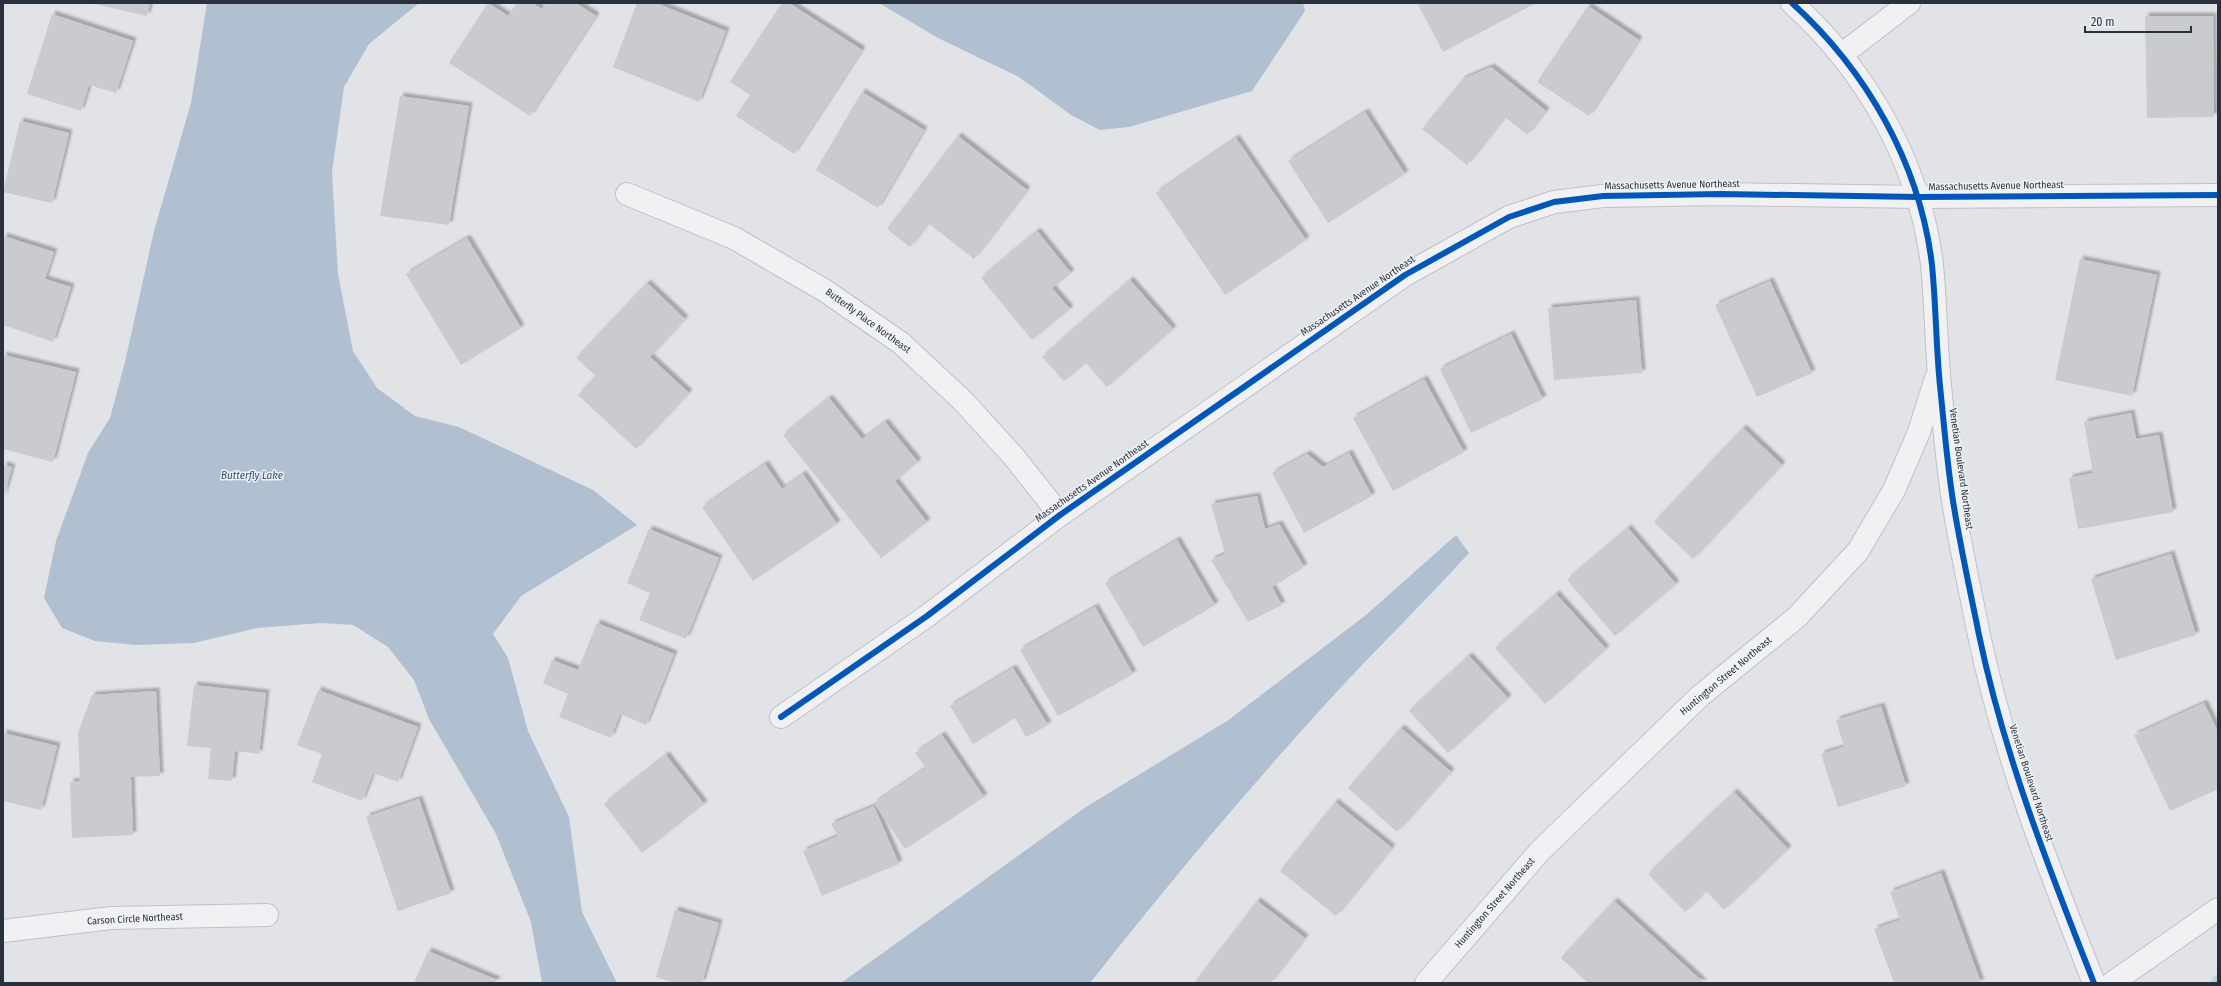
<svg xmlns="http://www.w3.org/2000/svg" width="2221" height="986" viewBox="0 0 2221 986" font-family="'Fira Sans Condensed',sans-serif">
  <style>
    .water { fill: #b0c0d0 }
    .building { fill: #cacbce; filter: url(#shadow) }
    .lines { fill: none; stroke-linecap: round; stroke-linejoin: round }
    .minor-casing { stroke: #bfc1c4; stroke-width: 24 }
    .minor { stroke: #f1f1f3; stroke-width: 22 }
    .cycleway-casing { stroke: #eff2f6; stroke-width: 8 }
    .cycleway { stroke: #0057b8; stroke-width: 6 }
    .labels { text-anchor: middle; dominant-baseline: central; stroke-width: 3; stroke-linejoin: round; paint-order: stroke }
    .street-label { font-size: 10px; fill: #29313f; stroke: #eff2f6 }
    .water-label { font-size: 11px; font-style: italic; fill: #345072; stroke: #eff2f6 }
  </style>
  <defs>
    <filter id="shadow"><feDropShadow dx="3.5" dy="-3.5" stdDeviation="1" flood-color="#0004"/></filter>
  </defs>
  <rect width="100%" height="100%" fill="#e1e3e6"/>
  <path class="water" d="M207,3H419L369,44L344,87L332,172L338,274L353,351L377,388L415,416L459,427L593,490L637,525L521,596L493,634L508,658L528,731L569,817L582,912L617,983H542L531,922L496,834L429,719L414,680L388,647L353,625L321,623L257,628L194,643L136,645L95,641L62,628L44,598L56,541L88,453L110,418L125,362L154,231L191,103Z
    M879,3H1303L1305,11L1252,91L1129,127L1100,130L1071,115L1019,77L938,38Z
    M1456,535L1469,553C1421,606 1369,656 1322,708C1241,797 1164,889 1090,983H841L1086,807L1227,721L1366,615Z"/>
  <path class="building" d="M90,3H150L147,16Z
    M488,3L508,16L517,3H532L542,9L546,3H576L596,16L530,116L449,63Z
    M637,3H656L726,31L699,102L613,67Z
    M782,3H789L862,50L794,154L736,116L750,95L730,82Z
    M1417,3H1536L1443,52Z
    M1588,6L1639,40L1589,116L1537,82Z
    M52,14L133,41L116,93L89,85L81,111L27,94Z
    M2145,16H2213L2214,117L2147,118Z
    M1491,67L1546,111L1527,135L1505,117L1467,165L1422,129L1463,79Z
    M862,92L924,130L878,208L816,170Z
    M400,96L469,106L449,225L380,216Z
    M1365,112L1405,174L1328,223L1288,161Z
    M20,121L69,133L52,203L3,192Z
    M958,136L1027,190L974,259L928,223L910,247L887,229Z
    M1236,138L1306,240L1225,295L1156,193Z
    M1037,231L1071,273L1052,288L1070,309L1032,340L981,278Z
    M3,236L54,252L45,279L71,287L53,342L3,325Z
    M467,238L521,328L461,365L406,274Z
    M2080,259L2157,275L2132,396L2055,380Z
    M1130,280L1173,329L1107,387L1086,363L1064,381L1042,357Z
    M1770,281L1812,373L1757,397L1715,305Z
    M647,283L685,319L650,357L689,393L636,449L578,395L596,376L576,358Z
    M1636,300L1642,373L1554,380L1548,308Z
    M1511,334L1543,399L1471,433L1440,369Z
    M3,355L76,372L53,462L3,449Z
    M1424,379L1464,452L1393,491L1353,418Z
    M829,398L862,439L885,422L918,462L895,481L927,522L881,558L783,435Z
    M2131,413L2136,439L2159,435L2173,512L2078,529L2069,478L2093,473L2084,422Z
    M1743,428L1782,465L1693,559L1654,522Z
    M1349,453L1372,496L1304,533L1272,473L1307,454L1323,467Z
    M765,464L782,489L803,474L837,524L753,581L702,507Z
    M3,465L12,467L3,499Z
    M1257,496L1265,529L1279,524L1304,567L1272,587L1282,605L1248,622L1211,560L1225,554L1211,504Z
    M1628,528L1676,584L1615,636L1567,580Z
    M649,529L719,558L686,639L639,620L650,593L627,583Z
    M1177,540L1215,605L1143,647L1105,583Z
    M2171,554L2196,635L2116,660L2091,579Z
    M1556,594L1606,649L1545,704L1495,648Z
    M1095,607L1133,674L1058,716L1020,650Z
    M597,623L674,654L646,725L620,714L611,738L559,717L568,694L543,683L552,660L578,670Z
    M1469,656L1508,698L1448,753L1409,711Z
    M1013,668L1048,725L1026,737L1015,718L973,744L950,706Z
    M194,685L266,693L259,754L235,751L232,781L208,779L211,748L187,746Z
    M318,690L418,727L398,782L373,773L362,801L312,782L322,754L297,745Z
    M156,691L160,776L131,777L133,835L72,838L70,782L80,781L78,733L92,695Z
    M2204,703L2218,732V789L2170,811L2134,735Z
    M1881,706L1906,786L1838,807L1821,754L1844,747L1836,720Z
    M1401,728L1451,772L1397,832L1348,788Z
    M3,733L57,746L41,810L3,801Z
    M942,735L984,797L905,849L874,803L926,768L915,753Z
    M666,755L704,804L642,853L604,804Z
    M1734,792L1788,849L1724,910L1706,891L1685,912L1648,874Z
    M419,799L451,893L398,911L366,817Z
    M1335,802L1392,848L1336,916L1280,871Z
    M874,806L899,864L822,896L803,851L838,836L831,824Z
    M1941,873L1981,983H1894L1874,929L1900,920L1890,892Z
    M1257,901L1305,938L1270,983H1194Z
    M1614,901L1704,983H1588L1561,958Z
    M675,910L719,923L702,983H675L656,977Z
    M428,951L497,980L495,983H414Z
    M2218,977V983H2208Z"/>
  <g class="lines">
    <defs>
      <path id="minor" d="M1792,3C1867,71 1920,164 1932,265C1936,305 1936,346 1940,386C1944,424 1947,463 1953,501C1960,545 1970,590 1979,635C2004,755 2049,869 2094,983
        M1841,55L1909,3
        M627,194L734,238L824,290L901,343L964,402L1014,457L1060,515
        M781,717L927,616L1060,515L1405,275L1509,217L1554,202L1603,196L1721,194L1919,197L2218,195
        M3,931L111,918L267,915
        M1426,983L1539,852L1700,696L1797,617L1858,551L1894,490L1919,432L1936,378
        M2112,983L2218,909"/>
    </defs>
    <use href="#minor" class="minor-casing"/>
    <use href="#minor" class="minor"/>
    <defs>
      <path id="cycleway" d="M1792,3C1867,71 1920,164 1932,265C1936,305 1936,346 1940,386C1944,424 1947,463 1953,501C1960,545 1970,590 1979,635C2004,755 2049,869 2094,983
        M781,717L927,616L1060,515L1405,275L1509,217L1554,202L1603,196L1721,194L1919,197L2218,195"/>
    </defs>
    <use href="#cycleway" class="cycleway-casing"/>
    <use href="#cycleway" class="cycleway"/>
  </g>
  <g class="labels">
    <g class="street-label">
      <text transform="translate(1672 185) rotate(-1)">Massachusetts Avenue Northeast</text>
      <text transform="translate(1996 186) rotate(-1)">Massachusetts Avenue Northeast</text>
      <text transform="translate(1358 296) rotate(-34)">Massachusetts Avenue Northeast</text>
      <text transform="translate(868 321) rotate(36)">Butterfly Place Northeast</text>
      <text transform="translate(1961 469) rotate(82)">Venetian Boulevard Northeast</text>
      <text transform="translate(1092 481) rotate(-35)">Massachusetts Avenue Northeast</text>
      <text transform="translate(1726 676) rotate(-40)">Huntington Street Northeast</text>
      <text transform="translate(2031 783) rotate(72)">Venetian Boulevard Northeast</text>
      <text transform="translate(1495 903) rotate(-49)">Huntington Street Northeast</text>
      <text transform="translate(135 919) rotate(-3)">Carson Circle Northeast</text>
    </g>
    <g class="water-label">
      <text x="252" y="475">Butterfly Lake</text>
    </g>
  </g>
  <rect width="2221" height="986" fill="none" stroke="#29313f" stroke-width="8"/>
  <path d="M2085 26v6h106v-6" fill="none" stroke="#29313f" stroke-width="2"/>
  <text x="2091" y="26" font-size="12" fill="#29313f" stroke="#eff2f6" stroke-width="3" paint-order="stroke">20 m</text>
</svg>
